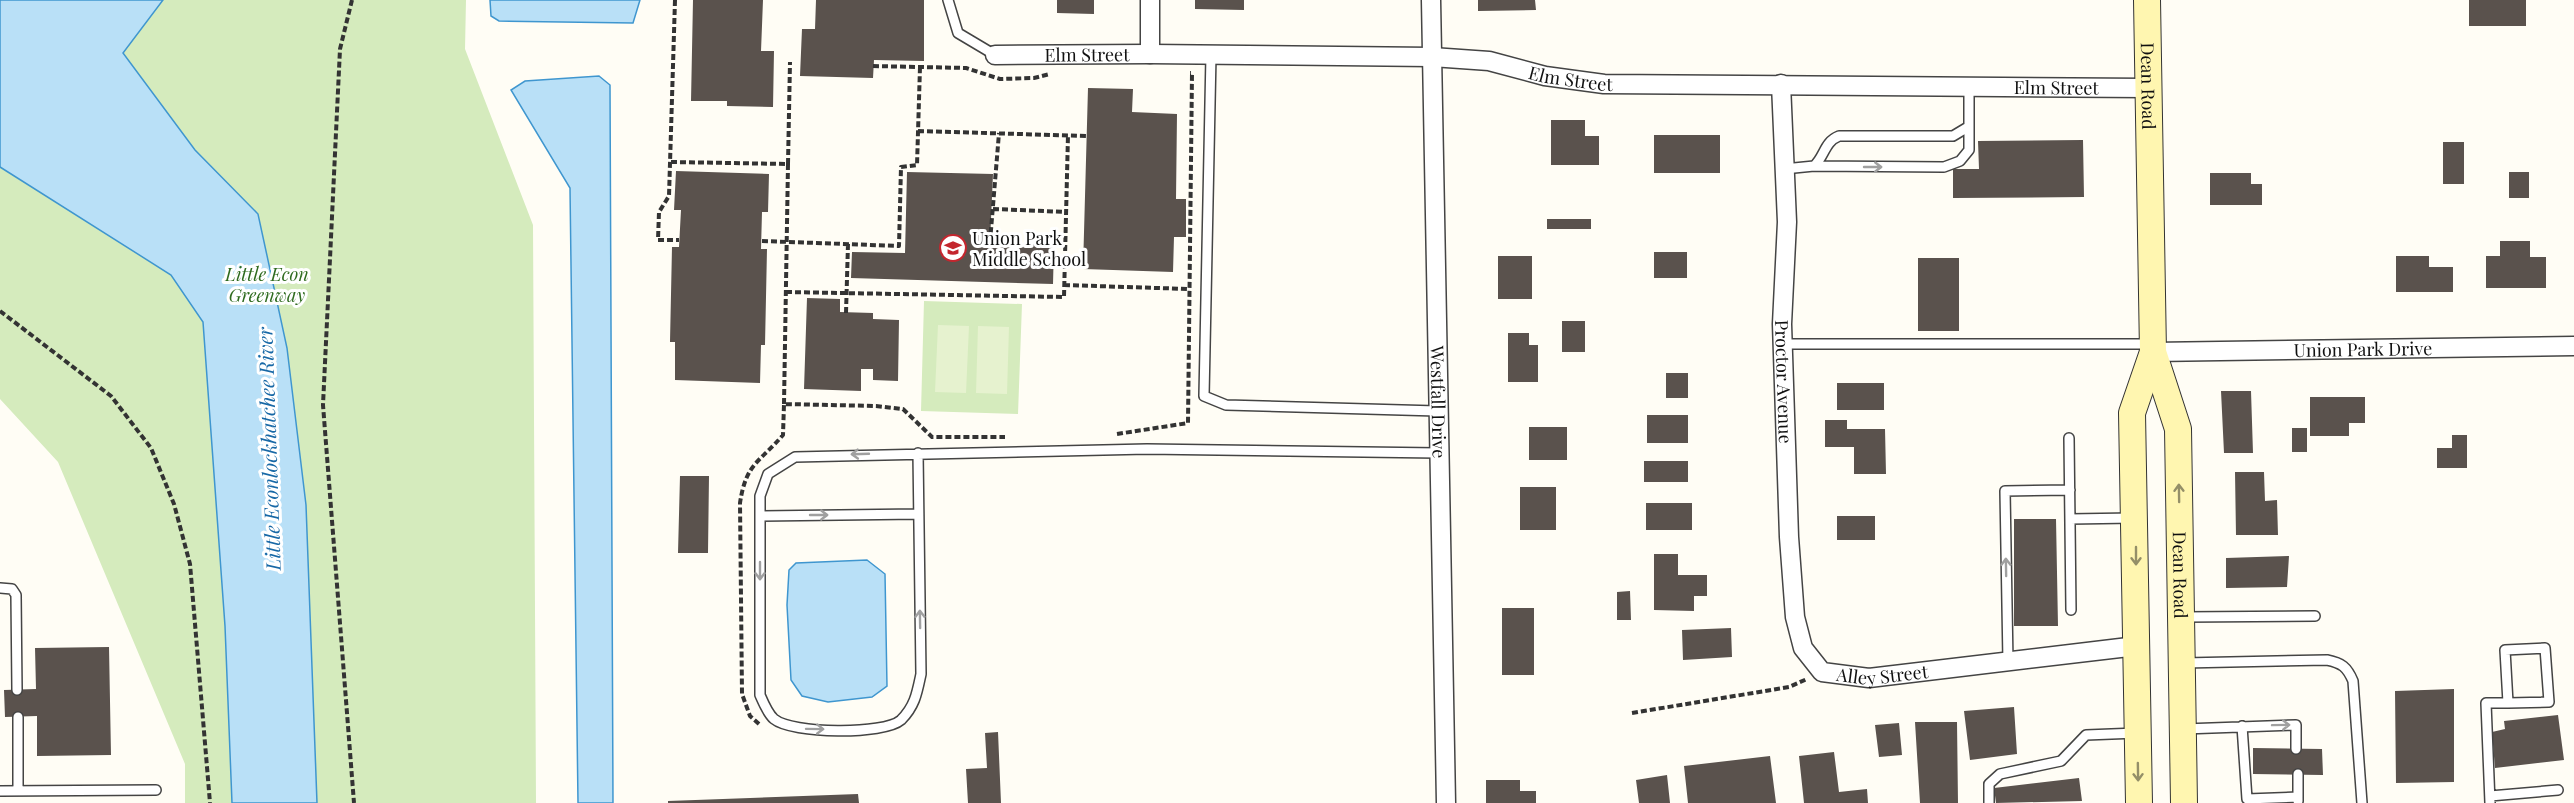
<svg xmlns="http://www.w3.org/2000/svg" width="2574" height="803" viewBox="0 0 2574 803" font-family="'Playfair Display',serif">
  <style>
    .green { fill: #d5ebbd }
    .pitch { fill: #e6f2cf }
    .water { fill: #b9e0f7; stroke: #3f96cf; stroke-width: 1.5 }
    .building { fill: #5a524d }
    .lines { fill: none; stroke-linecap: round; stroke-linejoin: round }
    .lane-casing { stroke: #444; stroke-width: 12 }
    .street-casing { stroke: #444; stroke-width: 21 }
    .secondary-casing { stroke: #333; stroke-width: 28 }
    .path { stroke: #333; stroke-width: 4; stroke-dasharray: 6 3; stroke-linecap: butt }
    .lane { stroke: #fff; stroke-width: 9 }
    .street { stroke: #fff; stroke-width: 18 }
    .secondary { stroke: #fff6b0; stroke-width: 26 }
    .oneway { stroke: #a0a0a0 }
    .oneway2 { stroke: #948f68 }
    .labels { text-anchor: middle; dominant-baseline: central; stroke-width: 6; stroke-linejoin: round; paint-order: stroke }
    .street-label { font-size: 18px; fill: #111; stroke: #fff }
    .poi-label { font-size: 18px; fill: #111; stroke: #fff; text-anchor: start }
    .park-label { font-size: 18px; font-style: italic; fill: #2f6b1f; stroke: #fff }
    .water-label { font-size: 20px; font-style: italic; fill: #1768a6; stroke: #fff }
  </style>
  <rect width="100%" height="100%" fill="#fffdf5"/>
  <path class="green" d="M0,0H466L465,49L533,225L536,803H185V764L58,462L0,399Z
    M924,301L1022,304L1018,414L921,411Z"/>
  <path class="pitch" d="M938,325L969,326L966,393L935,392Z
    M978,326L1009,327L1007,394L976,393Z"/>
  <path class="water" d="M0,0H163L123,53L195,150L258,214L287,348L306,505L317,803H232L225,626L203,322L171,275L0,167Z
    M490,0H640L633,23L499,21L491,16Z
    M599,76L610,85L613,803H578L570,188L511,90L525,81Z
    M867,560L885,574L887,686L872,697L828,702L802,696L791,680L787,605L789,570L796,563Z"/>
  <path class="building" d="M693,0H763L761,51H774L773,107L727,106V101H691Z
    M816,0H924V61L874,60L873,78L800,76L802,29H815Z
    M1057,0H1094V14L1057,13Z
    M1195,0H1244V10L1195,9Z
    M1478,0H1535L1536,10L1478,11Z
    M2469,0H2526V26H2469Z
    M1088,88L1133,89L1132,112L1177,114L1176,199H1186V237H1174L1173,272L1083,269Z
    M1551,120H1585V136H1599V165H1551Z
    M1654,135H1720V173H1654Z
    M2083,140L2084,197L1953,198V169H1979L1978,141Z
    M2443,142H2464V184H2443Z
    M676,171L769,174L768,212H762L761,249H767L765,345H761L760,383L675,380V342H670L672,247H679L681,210H674Z
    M907,172L993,174L990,242L1054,245L1053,284L851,278L852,252L905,253Z
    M2509,172H2529V198H2509Z
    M2210,173H2251V184H2262V205H2210Z
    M1547,219H1591V229H1547Z
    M2500,241H2530V257H2546V288H2486V256H2500Z
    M1654,252H1687V278H1654Z
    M1498,256H1532V299H1498Z
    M2396,256H2429V267H2453V292H2396Z
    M1918,258H1959V331H1918Z
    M807,298L840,299V312L873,313V319L899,320L898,381L873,380V369H861V391L804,389Z
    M1562,321H1585V352H1562Z
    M1508,333H1529V345H1538V382H1508Z
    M1666,373H1688V398H1666Z
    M1837,383H1884V410H1837Z
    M2221,391H2251L2253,453H2224Z
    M2310,397H2365V423H2349V436H2310Z
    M1647,415H1688V443H1647Z
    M1825,420H1847V429H1885L1886,474H1854V447H1825Z
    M1529,427H1567V460H1529Z
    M2292,428H2307V452H2292Z
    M2452,435H2467V468H2437V448H2452Z
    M1644,461H1688V482H1644Z
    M2235,472H2264L2265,501L2277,500L2278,535H2236Z
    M680,476H709L708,553H678Z
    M1520,487H1556V530H1520Z
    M1646,503H1692V530H1646Z
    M1837,516H1875V540H1837Z
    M2014,519H2056L2058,626H2014Z
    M1654,554H1678V575H1707V596H1694V611L1654,610Z
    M2289,556L2287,587L2226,588V558Z
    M1630,591L1631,620H1617V592Z
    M1502,608H1534V675H1502Z
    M1731,628L1732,657L1683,660L1682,630Z
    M109,647L111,755L37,756V716L5,717L4,690L36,689L35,648Z
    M2454,689V782L2396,783L2395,691Z
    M2014,707L2017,754L1970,760L1964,711Z
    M2558,715L2564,760L2495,768L2492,732L2505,729L2504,721Z
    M1915,722H1957L1958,803H1920Z
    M1899,723L1902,755L1879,757L1875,725Z
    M998,732L1001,803H968L966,769L987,768L985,733Z
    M2253,748L2322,749L2323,775L2253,774Z
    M1834,752L1839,792L1867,789L1868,803H1804L1799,756Z
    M1770,756L1776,803H1688L1684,766Z
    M1667,775L1670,803H1639L1636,780Z
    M2079,778L2082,801L1996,803L1994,788Z
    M1486,780H1520V791H1536V803H1486Z
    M858,794L859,803H668V801Z"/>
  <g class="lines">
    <defs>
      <path id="lane" d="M948,0L958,33L995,55
        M1211,55L1204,396L1226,405L1437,411
        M1814,166C1825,156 1824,142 1839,136H1953L1968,127
        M1784,169L1814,166L1944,167L1960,161L1969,150V87
        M1782,344H2152
        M2069,438L2071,610
        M918,453L921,674C917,693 915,706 901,720C884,735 792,734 774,719C768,714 763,702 760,695V496L768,474L795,457L1147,449L1438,453
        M760,516L918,514
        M2070,519L2133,518
        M0,588L12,589L16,595L17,690
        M2184,617L2315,616
        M2545,648L2549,702L2508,703L2505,650Z
        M2008,662L2005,491L2070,490
        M2184,663L2327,660C2342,663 2347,667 2353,681L2362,803
        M18,717V791
        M2242,726L2247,799L2298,797
        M2184,729L2296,725V749
        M2298,774V801
        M0,791L156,790
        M2490,796L2558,790
        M1989,803V784L2000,774L2061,761L2086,735L2137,733
        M2490,803L2486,703H2508"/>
      <g id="street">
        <path d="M1150,0V54"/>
        <path id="s1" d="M1431,0L1446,803"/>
        <path id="s2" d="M995,55L1150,54L1432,57L1489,61L1545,76L1604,84L2148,88"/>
        <path id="s3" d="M1781,84L1787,222L1782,324L1789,537L1795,617L1803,648L1822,672L1869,678L2137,646"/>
        <path id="s4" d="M2153,352L2574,346"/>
      </g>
      <g id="secondary">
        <path id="s5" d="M2147,0L2153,352L2178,429L2184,803"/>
        <path d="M2139,803L2132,413L2153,352"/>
      </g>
    </defs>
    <use href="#lane" class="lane-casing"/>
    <use href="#street" class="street-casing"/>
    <use href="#secondary" class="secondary-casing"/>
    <path class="path" d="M352,0L340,49L323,405L354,803
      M675,0L669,196L659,212L658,240H679
      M873,66L966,68L1000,79L1034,78L1050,74
      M918,131L1086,136
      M671,162L788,164L790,62
      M993,209L1066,212
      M762,241L899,246L901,167L917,165L920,67
      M990,242L999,133
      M1064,285L1189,289
      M786,292L1064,297L1068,135
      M0,311L111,396L151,448L174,504L190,564L210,803
      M846,313L848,244
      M784,404L788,164
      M1117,434L1188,423L1192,73H1190
      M1632,713L1789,687L1807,679
      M759,724L750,716L742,694L740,503C746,463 759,463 783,435L784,404L876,406L903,409L932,437H1005"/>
    <use href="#lane" class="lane"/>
    <use href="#street" class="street"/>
    <use href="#secondary" class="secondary"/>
  </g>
  <defs><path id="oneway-shaft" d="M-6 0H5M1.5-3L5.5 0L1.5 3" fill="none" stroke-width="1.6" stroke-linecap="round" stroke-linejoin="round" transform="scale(1.5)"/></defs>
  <g class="oneway">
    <use href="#oneway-shaft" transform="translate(1873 167)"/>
    <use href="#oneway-shaft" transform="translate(860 454) rotate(178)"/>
    <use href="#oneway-shaft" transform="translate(819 515)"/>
    <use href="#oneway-shaft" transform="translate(2006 567) rotate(-91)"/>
    <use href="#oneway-shaft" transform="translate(760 571) rotate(90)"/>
    <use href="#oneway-shaft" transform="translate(920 619) rotate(-91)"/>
    <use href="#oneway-shaft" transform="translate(2281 725) rotate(-1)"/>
    <use href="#oneway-shaft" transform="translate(815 729) rotate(1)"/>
  </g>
  <g class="oneway2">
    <use href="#oneway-shaft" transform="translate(2179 493) rotate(-91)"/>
    <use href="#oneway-shaft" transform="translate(2136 556) rotate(90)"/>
    <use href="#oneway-shaft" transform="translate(2138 772) rotate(89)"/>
  </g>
  <defs>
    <symbol id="school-ring" viewBox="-11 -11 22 22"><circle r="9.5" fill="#fff" stroke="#c4262e" stroke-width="1.5"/><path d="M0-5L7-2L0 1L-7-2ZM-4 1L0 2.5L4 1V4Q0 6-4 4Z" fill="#c4262e"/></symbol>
  </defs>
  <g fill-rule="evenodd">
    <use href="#school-ring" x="938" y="233" width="30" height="30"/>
  </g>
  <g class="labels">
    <g class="street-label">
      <text stroke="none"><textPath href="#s2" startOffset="92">Elm Street</textPath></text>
      <text stroke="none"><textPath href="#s2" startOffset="578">Elm Street</textPath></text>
      <text stroke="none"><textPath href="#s5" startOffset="86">Dean Road</textPath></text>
      <text stroke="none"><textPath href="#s2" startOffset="1064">Elm Street</textPath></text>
      <text stroke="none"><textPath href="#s4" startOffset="210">Union Park Drive</textPath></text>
      <text stroke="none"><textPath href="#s3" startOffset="298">Proctor Avenue</textPath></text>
      <text stroke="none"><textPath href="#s1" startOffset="402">Westfall Drive</textPath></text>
      <text stroke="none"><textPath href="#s5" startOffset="579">Dean Road</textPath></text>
      <text stroke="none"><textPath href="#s3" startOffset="657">Alley Street</textPath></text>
    </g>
    <g class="poi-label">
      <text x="972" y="238">Union Park<tspan x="972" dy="21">Middle School</tspan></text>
    </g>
    <g class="park-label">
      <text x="267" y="274">Little Econ<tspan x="267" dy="21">Greenway</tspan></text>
    </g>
    <g class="water-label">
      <text transform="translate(268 449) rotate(-92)">Little Econlockhatchee River</text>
    </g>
  </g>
</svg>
